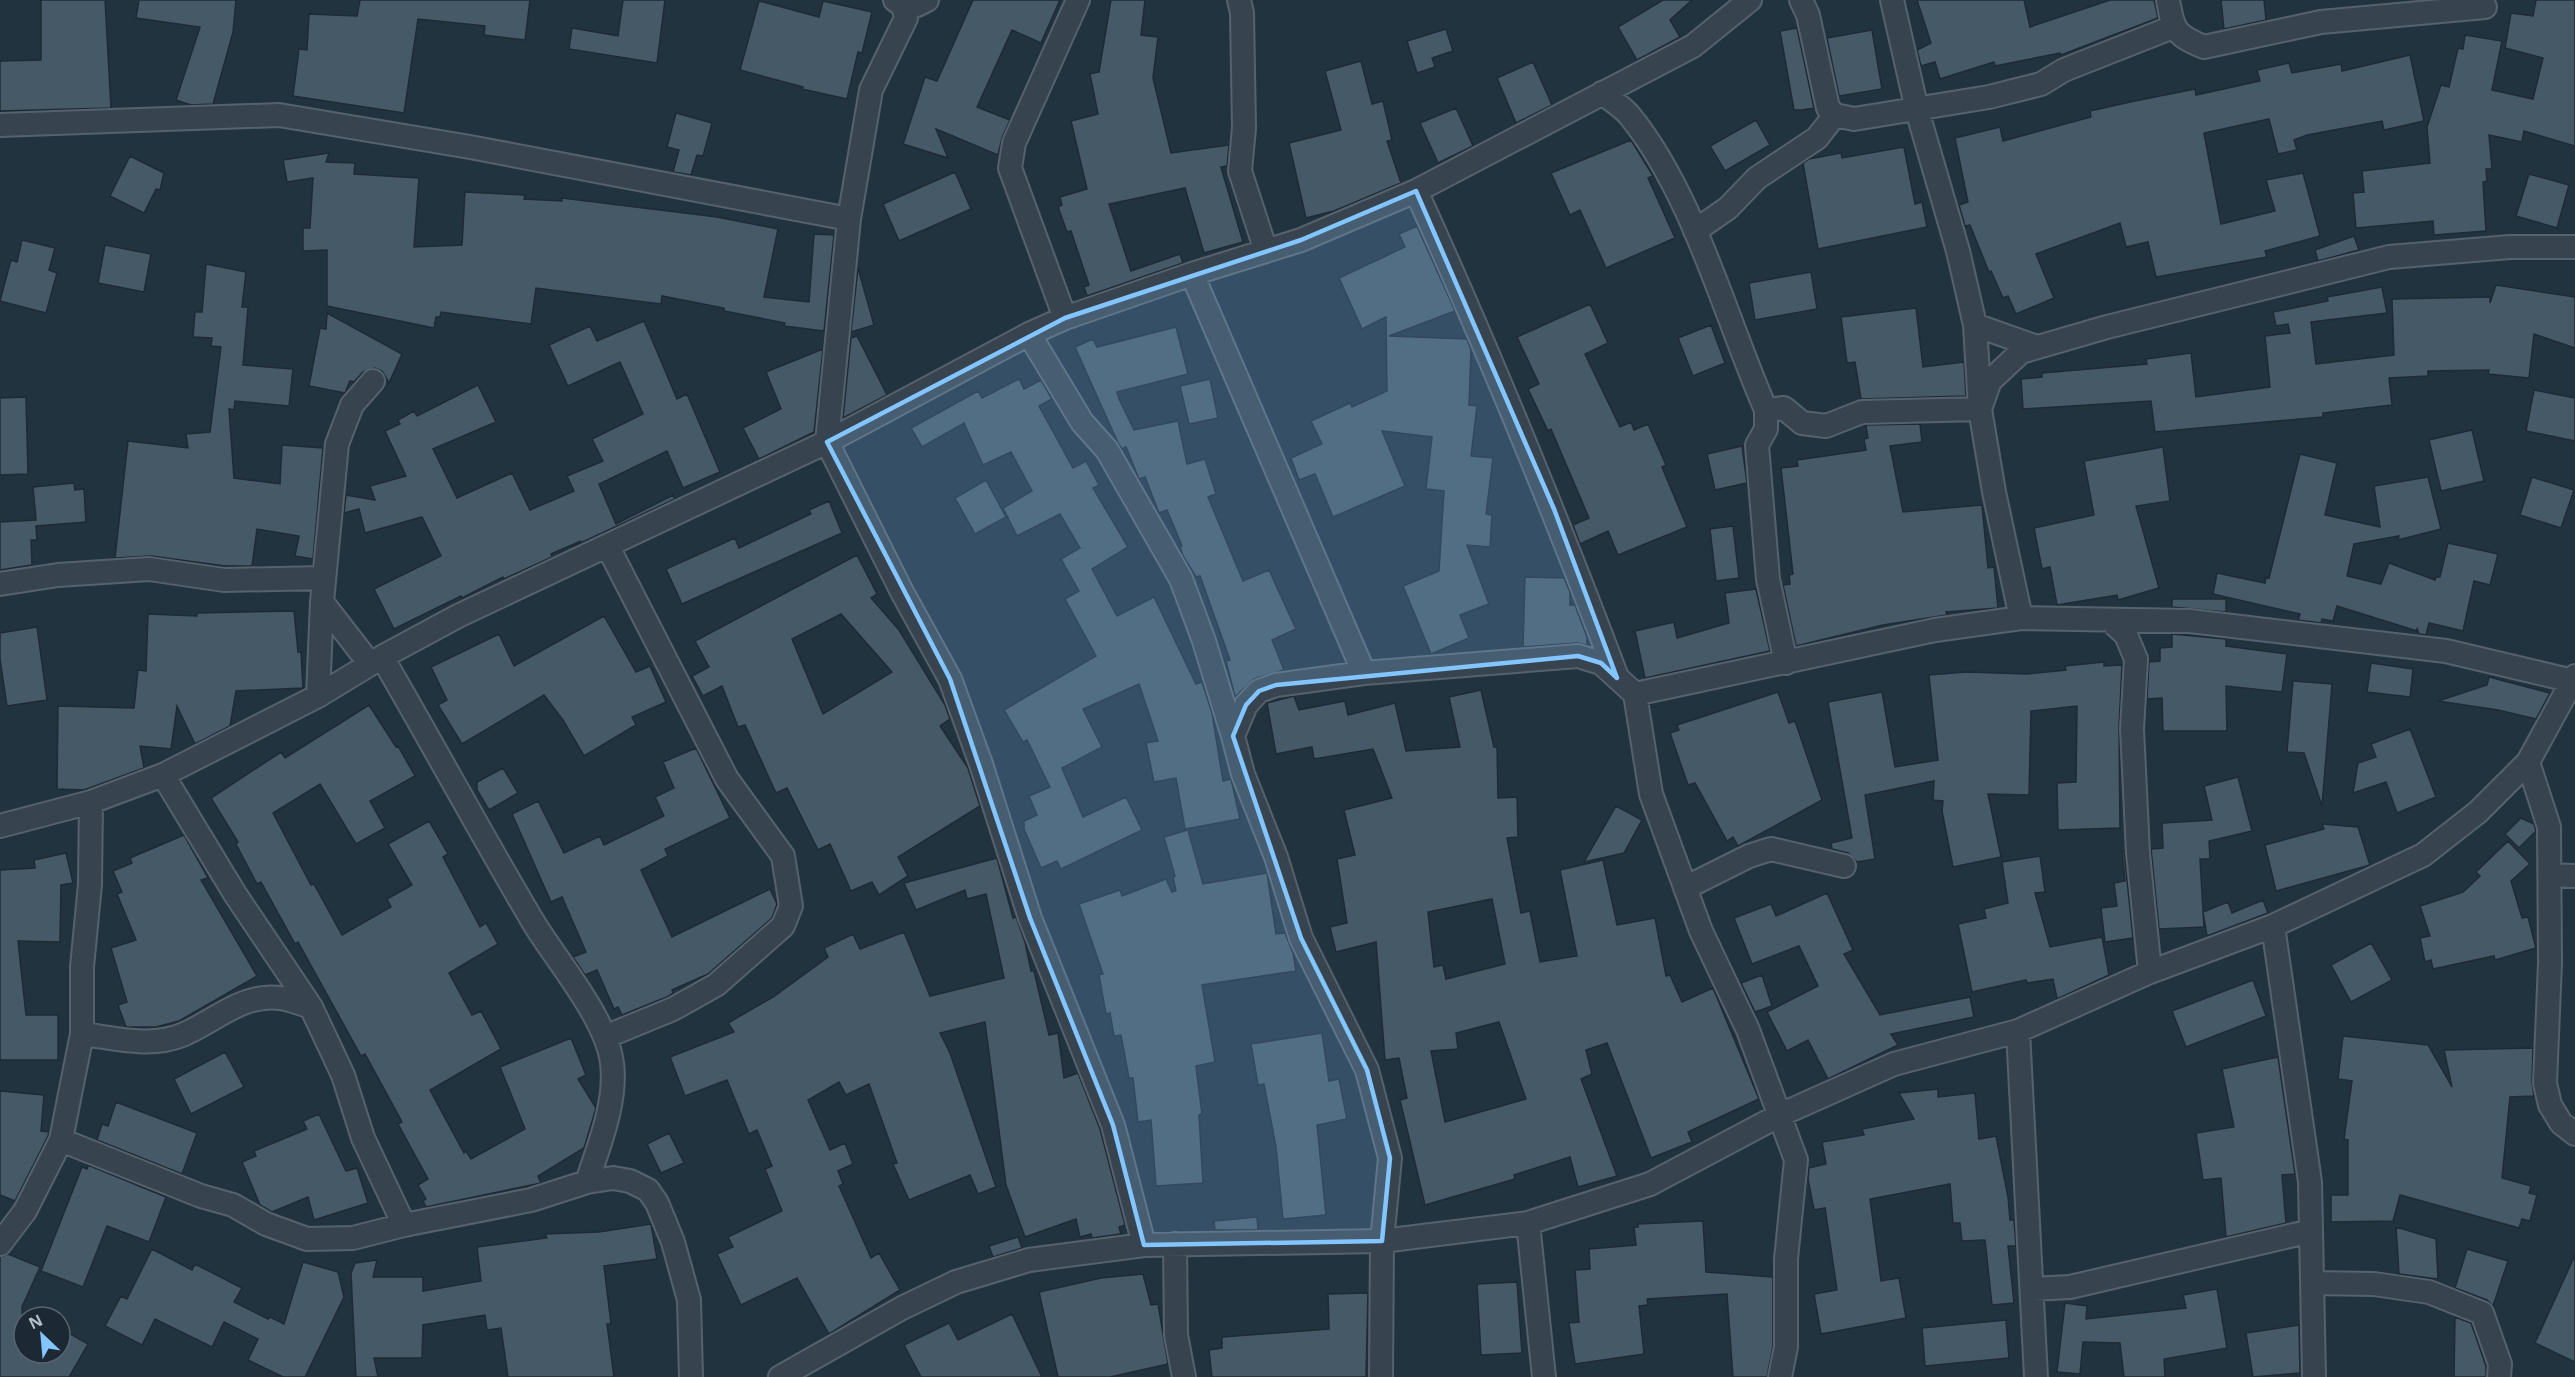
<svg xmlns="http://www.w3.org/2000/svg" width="2575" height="1377" viewBox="0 0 2575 1377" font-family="'Open Sans',sans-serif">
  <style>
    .building { fill: #465966; stroke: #1e2b36; stroke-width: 1.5; fill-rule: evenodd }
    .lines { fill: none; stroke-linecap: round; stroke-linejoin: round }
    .minor-casing { stroke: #55626d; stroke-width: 26 }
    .minor { stroke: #37444f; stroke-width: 22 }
    .marked { fill: #83c5ff; fill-opacity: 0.2; stroke: #83c5ff; stroke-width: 4.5; stroke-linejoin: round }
  </style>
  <rect width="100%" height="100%" fill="#223340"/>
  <path class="building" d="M41,0H105L111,108L0,111V61L41,60Z
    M139,0H236L233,32L213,104L191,105L176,100L200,27L136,18Z
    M360,0H530L525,40L484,35L485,26L418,19L404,113L293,96L299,49L307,50L309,14L357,16Z
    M623,0H665L657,63L569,49L572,28L618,36Z
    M973,0H1060L1041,43L1012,30L977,107L1010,120L1002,138L998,155L936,129L948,158L903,144L925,77L937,81Z
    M1111,0H1145L1141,35L1158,37L1153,78L1171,153L1229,145L1227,166L1221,167L1243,242L1204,253L1185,188L1109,204L1131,271L1180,254L1183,263L1087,296L1084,287L1089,285L1071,231L1067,232L1058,207L1062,205L1060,197L1087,189L1071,121L1098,114L1090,74L1099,72Z
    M1663,0H1692L1670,20L1680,37L1637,60L1618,27Z
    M1917,0H2024L2030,27L2110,0H2154L2158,18L2061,55L2060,53L1995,66L1994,62L1940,79L1935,62L1921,66L1917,50L1931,43Z
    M2221,0H2264L2266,20L2224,29Z
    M2536,0H2575V146L2524,131L2522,142L2489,135L2492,169H2486L2487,181L2483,182L2486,231L2434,235L2433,221L2356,228L2353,193L2364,192L2362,171L2430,163L2427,127L2441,85L2449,87L2458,48L2463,49L2465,35L2502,41L2492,90L2533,99L2543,58L2505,48L2511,13L2533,16Z
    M759,1L819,17L823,1L872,12L862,53L858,52L847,99L802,89L803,87L740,70Z
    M1797,28L1814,108L1802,110H1794L1780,31Z
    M1446,29L1453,51L1432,58L1435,67L1417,73L1407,41Z
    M1872,30L1882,89L1839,96L1827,38Z
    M2410,55L2424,121L2384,130L2382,121L2307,135L2294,140L2297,150L2278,154L2269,119L2204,133L2221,224L2275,211L2266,180L2303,173L2320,236L2265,251L2267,257L2156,277L2148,242L2126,247L2120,223L2036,254L2054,298L2016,314L2008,296L2003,298L1991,271L1989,272L1970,225L1965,226L1959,205L1968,202L1955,138L2000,127L2003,141L2091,117L2090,111L2130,102L2195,89L2196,95L2260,81L2257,70L2289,63L2292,73L2341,64L2342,71Z
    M1361,61L1372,104L1383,101L1392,140L1387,141L1401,183L1334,211L1306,218L1289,143L1341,130L1325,71Z
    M1533,62L1552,105L1516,123L1497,78Z
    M1456,108L1473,146L1438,163L1420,123Z
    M676,113L712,123L703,156L697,155L691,175L673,172L679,150L667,147Z
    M1756,120L1770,145L1725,171L1710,146Z
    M1631,140L1653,176L1648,178L1675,238L1606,268L1580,210L1570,215L1551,173Z
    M1904,147L1915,204L1922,202L1927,227L1818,249L1803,163L1809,159L1841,153L1842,158Z
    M329,153L326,162L355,163L354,174L419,178L414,247L462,245L465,192L525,195L524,199L562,201V198L717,217L778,229L764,297L809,302L814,234L834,235L824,331L784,326L785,323L724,311V308L662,296L661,304L536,288L531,324L441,312L440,317H436L434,328L327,306V250L303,251V228H310L313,178L287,182L283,160Z
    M130,156L164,173L160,190L156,189L144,213L110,196Z
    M955,172L971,209L899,241L883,204Z
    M2529,174L2569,185L2557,228L2516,216Z
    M1417,226L1455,311L1389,336L1467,339L1471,350L1469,405L1477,406L1471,456L1493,458L1486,514L1492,515L1490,547L1467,545L1489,604L1460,615L1469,638L1431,654L1403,586L1439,571L1444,491L1426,489L1432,437L1382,431L1405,486L1333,517L1315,474L1299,480L1291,458L1322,444L1311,421L1350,403L1352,407L1387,391L1386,317L1362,329L1339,278L1405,247L1399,234Z
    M2354,236L2359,250L2318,261L2315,250Z
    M22,240L55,248L49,270L57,273L46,313L0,301L11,260L17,262Z
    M105,245L151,254L144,292L98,283Z
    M206,264L246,272L242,307H248L243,365L293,369L289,406L235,401L234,410L229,409L234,478L280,484L282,445L323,448L313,559L295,556L299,536L257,529L252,566H225L151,556L115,558L128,441L188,448L186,434L210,432L221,347L211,346L212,338L193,337L195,312H202Z
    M858,268L874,325L851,332Z
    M1811,272L1817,309L1755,320L1749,283Z
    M2496,285L2575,297V348L2534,334L2529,378L2488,374L2489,370L2428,371V376L2389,378L2392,405L2323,413V417L2155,432L2151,401L2023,409L2021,379L2042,377V373L2147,364L2146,359L2191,353L2196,397L2270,387L2265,336L2290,333L2288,324L2276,326L2273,312L2328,301L2327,297L2382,287L2387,313L2311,322L2316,364L2394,355L2392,299L2490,297V303Z
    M1590,304L1608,343L1585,354L1620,427L1631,422L1634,430L1648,424L1666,465L1662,467L1687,527L1618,555L1608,531L1580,544L1573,525L1589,518L1551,429L1548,431L1528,389L1539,384L1517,337Z
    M1916,308L1923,367L1964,362L1966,396L1861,399L1855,362L1847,363L1841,317Z
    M327,313L402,354L389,383L382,371L375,368L363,372L354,382L350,381L345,393L309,386L320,328L326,329Z
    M644,321L677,399L687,394L720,472L683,488L667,451L599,484L616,524L673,495L675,499L572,547L581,541L551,554L552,557L504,579L503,577L462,598L461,596L394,629L374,589L441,556L422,517L365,533L359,509L344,513L346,495L375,500L370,486L406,476L385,431L400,424L398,420L414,411L417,416L478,385L496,422L433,449L457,498L512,473L530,510L574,491L567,476L603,461L592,439L643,414L620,362L568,386L549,345L590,326L597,341Z
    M1711,325L1725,363L1693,376L1678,338Z
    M1176,327L1188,374L1117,392L1119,399L1134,430L1178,421L1187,464L1205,459L1216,494L1208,497L1243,581L1269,570L1296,629L1272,640L1284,670L1254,679L1235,697L1226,661L1230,660L1200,576L1196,577L1183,556L1180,547L1182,546L1167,510L1159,513L1145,477L1139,479L1126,447L1122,449L1118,443L1075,347L1093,339L1097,347Z
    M857,336L887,395L843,418L851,338Z
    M823,349L814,432L759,459L743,428L781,409L766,372Z
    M1019,379L1024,389L1041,380L1052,399L1039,406L1073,468L1086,461L1099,485L1093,488L1128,547L1092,569L1117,616L1154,597L1196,684L1202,682L1212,713L1223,781L1231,779L1240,819L1185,829L1176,778L1154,782L1146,743L1158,741L1139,684L1083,709L1102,747L1062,768L1083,817L1126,797L1142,830L1061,869L1057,861L1041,868L1024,829V821L1037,815L1029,796L1050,787L1027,740L1023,742L1004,710L1096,656L1065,599L1079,591L1061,559L1080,548L1060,514L1017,536L1003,508L1032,491L1011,452L983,465L964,423L922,447L911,428L978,391L982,398Z
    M1210,379L1218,418L1189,424L1180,386Z
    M2534,390L2575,398V441L2526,431Z
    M26,397L28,474L0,475V398Z
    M1920,424L1922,442L1890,446L1903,512L1982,505L1988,568L1994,567L1998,608L1946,612L1947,615L1883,625L1796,646L1783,585L1790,584L1789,575L1793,574L1781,468L1798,466L1797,460L1866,450L1864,439L1868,438L1866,425Z
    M2472,430L2484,481L2441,491L2429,440Z
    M1742,446L1747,483L1715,490L1707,454Z
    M2163,447L2170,501L2136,506L2159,588L2118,600L2117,595L2057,605L2050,567L2042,569L2034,528L2094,515L2084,461Z
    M2300,454L2337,463L2325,515L2380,527L2374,486L2428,477L2441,529L2398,540L2399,536L2354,544L2347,576L2381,584L2389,563L2435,580L2436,577H2440L2448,543L2498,554L2490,585L2474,581L2463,631L2429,623L2426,635L2419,634L2417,628V631L2337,606L2333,621L2322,619L2321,623L2298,620L2300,614L2213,594L2217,573L2265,583L2266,577L2269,578Z
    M2532,477L2574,490L2561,528L2520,515Z
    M986,480L1006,517L975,534L955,498Z
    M74,483L75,490L84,489L86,522L36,526L37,540H31L32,565L0,570V522L36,520L33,487Z
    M829,501L842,533L682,604L666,569L735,538L739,548L811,514L809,510Z
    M1733,526L1739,578L1716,581L1710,529Z
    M857,555L877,594L871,598L899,630L945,705L950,719L940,726L968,768L980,806L898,857L908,876L879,895L872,882L851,891L830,844L818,850L787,788L776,793L745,725L738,727L722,686L703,696L692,676L709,667L695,641ZM841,614L892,672L823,714L792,639Z
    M1525,577L1564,578L1570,592V605H1575L1587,637V645L1577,643L1523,647Z
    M1756,589L1770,651L1645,678L1635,631L1674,622L1677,638L1729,623L1725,593Z
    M2172,599H2226V612L2172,607Z
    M294,611L298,652H301L303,688L236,691L230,726L195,744L177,706L171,749L140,746L144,768L84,790L57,789L58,706L134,708L138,670L146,671L148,614L197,616V613Z
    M604,616L636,672L650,666L666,702L632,717L636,725L584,756L563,720L544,695L462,744L438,705L447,700L431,667L499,634L514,666Z
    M37,627L47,700L7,706L0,659V633Z
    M2172,634L2226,639V646L2287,654L2282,692L2226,686L2227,731H2163L2162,698L2147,699L2149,662L2160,661V648L2172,647Z
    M2104,662V666L2122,665L2119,728L2120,828L2058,830L2057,783L2076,782L2077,706L2031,711L2029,795L1988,794L2001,857L1953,867L1942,811L1943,801L1933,800L1934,781L1865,795L1875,859L1857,862L1848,853L1832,849L1831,843L1852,838L1828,702L1882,692L1895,767L1938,760L1929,675L1966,672L2027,674L2066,670L2065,666Z
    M2371,663L2413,669L2410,697L2367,692Z
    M2489,677L2550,693L2536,719L2498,710L2438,701L2487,685Z
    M2293,681L2332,684L2322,806L2304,753L2287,752Z
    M1481,690L1494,747H1497L1498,798L1517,797L1518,837L1507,838L1521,913L1530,911L1540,962L1577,956L1560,870L1603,860L1617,925L1655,918L1666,976L1670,975L1682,1002L1713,988L1759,1099L1688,1132L1692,1142L1651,1158L1607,1043L1586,1050L1592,1074L1581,1079L1617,1176L1578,1187L1570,1157L1514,1175L1515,1179L1425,1205L1400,1100L1407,1098L1399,1058L1385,1060L1376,942L1336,952L1330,927L1347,923L1337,859L1355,855L1344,810L1392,798L1373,749L1314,759L1312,747L1276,754L1267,703L1294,696L1299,710L1345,701L1348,715L1395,703L1406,751L1460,747L1449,697ZM1492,899L1505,964L1446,979L1443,965L1434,967L1428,912ZM1499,1022L1526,1099L1445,1122L1431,1051L1458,1049L1456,1033Z
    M1778,692L1789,723L1795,721L1822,800L1738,846L1733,837L1727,841L1695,783L1688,785L1670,733L1679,730L1677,725Z
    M369,705L396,747L398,746L415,776L370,801L385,828L356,844L320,784L273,813L311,885L314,884L342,935L391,907L387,899L412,885L388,844L429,821L448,854L443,857L480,927L486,923L498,944L449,973L472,1015L481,1011L501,1049L430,1090L464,1153L466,1151L471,1159L525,1129L500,1067L571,1038L586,1075L578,1079L596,1108L584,1148L538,1176L541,1183L426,1207L423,1201L426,1199L418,1185L428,1179L398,1124L402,1122L365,1054L361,1056L298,942L295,944L261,882L257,884L236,844L238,842L211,798L281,752L285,758Z
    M2410,729L2436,797L2397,813L2386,782L2353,793L2358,763L2376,757L2371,744Z
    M696,748L730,818L665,849L668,856L641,870L672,937L770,889L777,904L772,918L708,974L672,990L673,993L667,997L622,1015L618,1007L614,1009L597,970L585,975L573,957L586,952L562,897L551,902L512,814L538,801L564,853L600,836L604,845L664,816L655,797L674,788L663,762Z
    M503,768L518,793L489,810L477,790V782Z
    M2238,777L2252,831L2209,841L2210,859H2200L2204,927L2159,929L2151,849L2163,848L2162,823L2212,820L2204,786Z
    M1616,806L1642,820L1624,853L1584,862Z
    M2521,818L2534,824L2536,831L2519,848L2505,834Z
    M2322,824L2358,827L2370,865L2276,891L2265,845L2324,829Z
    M1188,830L1203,884L1267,873L1276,934L1285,933L1293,953L1296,971L1202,985L1215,1062L1196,1066L1202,1114L1199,1115L1203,1183L1156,1186L1151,1120L1138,1122L1133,1078H1129L1121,1035L1114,1036L1110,1013L1106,1014L1099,975L1103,974L1079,904L1120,890L1122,896L1166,879L1172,892L1176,891L1173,877L1175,876L1164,837Z
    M184,835L208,878L201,880L257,976L179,1021L156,1027H126L118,1005L127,1002L111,948L136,940L117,894L122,892L113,871L132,863L130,858Z
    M2508,841L2530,864L2511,881L2522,918L2528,917L2536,948L2495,960L2494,956L2433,969L2431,960L2425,962L2420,938L2430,936L2420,906L2463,892L2480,876L2476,872Z
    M2122,851H2124L2133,938L2105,942L2101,908L2117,906L2114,883L2125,881Z
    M66,853L73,883L61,885L60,942L18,941L26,1015H58V1060H0V870L35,868L34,860Z
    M2040,856L2045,892L2035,893L2050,947L2102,937L2109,975L2057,999L2053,979L2027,983L2026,980L1972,992L1958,924L1986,918L1984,909L2008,903L2002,862Z
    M997,858L1013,918L1016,917L1025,942L1031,971H1034L1049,1035L1058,1033L1064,1078L1078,1073L1100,1129L1125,1225L1119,1227L1121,1234L1092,1238L1091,1234L1080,1237L1076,1219L1025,1237L1006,1185L985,1022L940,1033L950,1053L996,1187L978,1194L970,1175L909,1200L893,1164L897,1163L869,1084L846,1095L839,1082L808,1100L830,1150L845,1143L853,1164L838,1171L843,1184L839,1186L871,1258L879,1253L900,1290L829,1334L797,1278L741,1305L717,1254L733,1247L728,1237L782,1211L765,1169L772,1166L757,1130L749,1134L727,1080L685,1096L670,1057L734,1032L728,1023L773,997L828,957L824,948L853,934L860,949L904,932L930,996L1004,978L986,894L967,899L965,890L916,910L904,883Z
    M1827,893L1853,950L1844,954L1880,1015L1970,997L1974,1017L1891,1034L1898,1045L1828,1079L1808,1040L1787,1051L1767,1012L1818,986L1799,946L1752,964L1734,918L1771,904L1776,916Z
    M2263,900L2268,913L2207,936L2203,912L2228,902L2232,913Z
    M2371,943L2392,980L2351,1002L2331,965Z
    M1762,975L1772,1006L1755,1012L1741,983Z
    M2253,980L2266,1016L2186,1047L2172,1011Z
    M1322,1033L1329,1081L1339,1079L1347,1119L1317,1125L1326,1215L1283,1219L1276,1147L1264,1084L1258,1085L1251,1044Z
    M2343,1036L2428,1045L2452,1087L2444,1050L2533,1048L2532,1082L2534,1096L2510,1097L2502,1178L2531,1186L2529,1193L2537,1195L2530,1221L2522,1219L2519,1228L2400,1195L2393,1221L2331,1222V1195H2348V1140L2344,1139L2352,1081L2338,1079Z
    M225,1052L244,1087L191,1114L174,1079Z
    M2278,1057L2295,1174L2282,1175L2286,1223L2226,1237L2221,1178L2203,1180L2196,1133L2234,1127L2222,1069Z
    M1938,1089V1097L1975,1093L1979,1139L1996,1136L2008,1197L2010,1220H2014L2016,1246H2008L2014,1303L1992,1305L1985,1240L1962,1241L1960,1223H1953L1950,1184L1870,1199L1881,1281L1899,1278L1906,1318L1821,1334L1814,1294L1837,1290L1825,1208L1814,1210L1808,1179L1809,1168L1826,1164L1822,1142L1864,1135L1862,1129L1914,1119L1899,1093Z
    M0,1091L44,1095L41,1131L49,1132L48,1136L15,1201L0,1195Z
    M116,1102L197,1133L182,1174L97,1140L102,1124L108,1126Z
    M319,1114L346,1171L357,1168L368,1203L314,1220L308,1197L272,1212L260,1205L242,1162L256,1156L254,1151L307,1129L303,1121Z
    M669,1133L684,1163L661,1173L647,1144Z
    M88,1165L166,1197L149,1242L107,1226L83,1287L41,1271L82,1167L87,1169Z
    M1257,1217L1258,1230H1215L1214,1221Z
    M1703,1221L1706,1272L1773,1277V1346L1767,1377H1733L1727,1294L1647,1299L1648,1305L1639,1306L1644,1354L1575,1364L1569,1323L1579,1322L1575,1270L1590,1269L1589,1249L1636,1245L1634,1227H1638V1224Z
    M651,1224L657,1259L604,1266L611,1324H607L614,1377H508L501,1328L487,1330L485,1315L423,1325L422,1358H374L378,1377H356L351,1273L355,1263L377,1260L373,1277H423V1291L481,1281L477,1247L547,1238L545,1234L599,1232Z
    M2396,1227L2436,1239L2438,1279L2399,1274Z
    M1018,1237L1022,1248L993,1257L989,1246Z
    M152,1249L192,1270L195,1264L242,1288L234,1302L268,1319L270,1317L284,1324L303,1262L338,1272L344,1297L305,1377H283L248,1360L258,1339L224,1322L212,1347L155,1319L142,1345L105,1326L121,1296L127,1299Z
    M2467,1249L2508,1261L2493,1306L2487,1300L2455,1288Z
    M8,1254L40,1267L22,1307L24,1353H60V1328L88,1344L69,1377H0V1257Z
    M2575,1255V1362L2535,1343Z
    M1143,1274L1151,1305L1158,1304L1168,1364L1110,1377H1058L1039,1292L1101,1278Z
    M1517,1282L1522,1353L1481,1355L1477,1284Z
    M2217,1289L2227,1348L2164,1359L2165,1377H2124L2120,1343L2083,1342L2080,1374L2057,1372L2065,1303L2087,1306L2086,1319L2186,1308L2183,1295Z
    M1368,1293L1366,1377H1212L1209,1350L1222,1348V1337L1329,1329L1328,1294Z
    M1012,1314L1042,1377H921L904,1345L949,1323L958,1340Z
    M2455,1317L2471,1323L2486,1366V1377H2454Z
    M2006,1320L2009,1358L1925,1366L1922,1328Z
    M2299,1325L2300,1373L2253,1377L2246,1333Z"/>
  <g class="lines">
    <defs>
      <path id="minor" d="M895,0L903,6L917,5L927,0
        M1239,0L1242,13L1244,128L1240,171L1266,251
        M1801,0L1808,15L1828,108L1835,115L1854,119L1989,97L2041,84L2064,70L2173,27
        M1892,0L1917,110L1958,251L1975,325L1980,409L1994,492L2021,618
        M2168,0C2173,30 2175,35 2204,47L2321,22L2485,7
        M903,6L906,18L871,90L849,219L827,442L902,592L950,679L981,764L1030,918L1113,1125L1144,1245
        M1602,93C1611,100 1623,107 1630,116C1694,195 1725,317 1766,410V429L1757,445L1768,579L1786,663
        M0,125L279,115L470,147L849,219
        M1416,191C1489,351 1555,513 1617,677
        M1695,231L1728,208L1757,178L1817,138L1835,115
        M1192,274L1364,673
        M1065,318L1010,168L1014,143L1078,0
        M1975,325L2037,347
        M1029,334L1082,422L1107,450L1181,579L1204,641L1233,736
        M1980,409L1990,381L2021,352L2107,327L2389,257L2510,247H2575
        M1766,410L1784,408L1802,423L1826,426L1862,412L1980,409
        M0,584L58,575L149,569L224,580L324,578
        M322,602L370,664
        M2110,620L2126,635L2136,659L2132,729L2138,853L2150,972
        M382,657C434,746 482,836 535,925C558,962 607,1020 612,1063C617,1102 599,1145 587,1182
        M1635,694L1935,630L2021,618L2190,621L2446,651L2573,681
        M318,696L322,602L337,444L352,405L373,381
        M2528,762L2549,827L2550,963L2545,1083L2550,1105L2561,1123L2575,1134
        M163,775L235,894L311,1007L343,1075L363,1138L404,1225
        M0,826L91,802L163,775L318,696L382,657L458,616L827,442L1029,334L1065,318L1192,274L1301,240L1416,191L1693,46L1750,0
        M2550,875L2575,876
        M1685,888L1749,856L1771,849L1844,866
        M2273,926L2310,1182L2314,1377
        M2018,1031L2036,1377
        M82,1034C114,1038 151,1048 182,1035C214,1022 242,993 280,998C290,999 301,1004 311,1007
        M605,1037L673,1009L716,985L783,926L791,906L783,856L727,779L608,547
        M61,1140L201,1196L233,1205L266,1224L307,1239L353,1238L404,1225L531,1200L587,1182L613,1178L630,1181L648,1190L657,1203L673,1242L689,1300L691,1377
        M1528,1223L1544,1377
        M0,1244L25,1211L61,1140L69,1099L82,1034V967L90,884L91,802
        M1175,1244L1176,1335L1184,1377
        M2312,1283L2374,1284L2429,1292L2482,1313L2500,1364L2499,1377
        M2032,1289L2070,1287L2311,1231
        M780,1377L902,1308L956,1282L1029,1260L1144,1245L1382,1241L1528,1223L1650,1184L1780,1115L1894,1064L2018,1031L2150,972L2273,926L2423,855L2478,812L2528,762L2575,676
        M1381,1377L1382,1241L1390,1158L1367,1070L1301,938L1276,857L1243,774L1233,736L1246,705L1259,691L1276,685L1364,673L1578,656L1601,663L1635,694L1651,794L1701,931L1748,1030L1796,1160L1786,1259V1347L1780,1377"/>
    </defs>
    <use href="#minor" class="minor-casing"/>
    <use href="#minor" class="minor"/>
  </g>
  <path class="marked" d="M1416,191L1554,509L1617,678L1601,663L1578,656L1276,685L1259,691L1246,705L1233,736L1301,938L1367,1070L1390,1158L1382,1241L1144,1245L1113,1125L1030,918L950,679L827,442L1065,318L1301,240Z"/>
  <g transform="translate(42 1335) rotate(334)"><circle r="28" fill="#1c2934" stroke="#586570" stroke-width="1.5"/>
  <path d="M0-4.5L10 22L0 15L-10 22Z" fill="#83c5ff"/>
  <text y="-9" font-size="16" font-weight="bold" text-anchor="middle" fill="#b3bfca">N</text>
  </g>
</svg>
